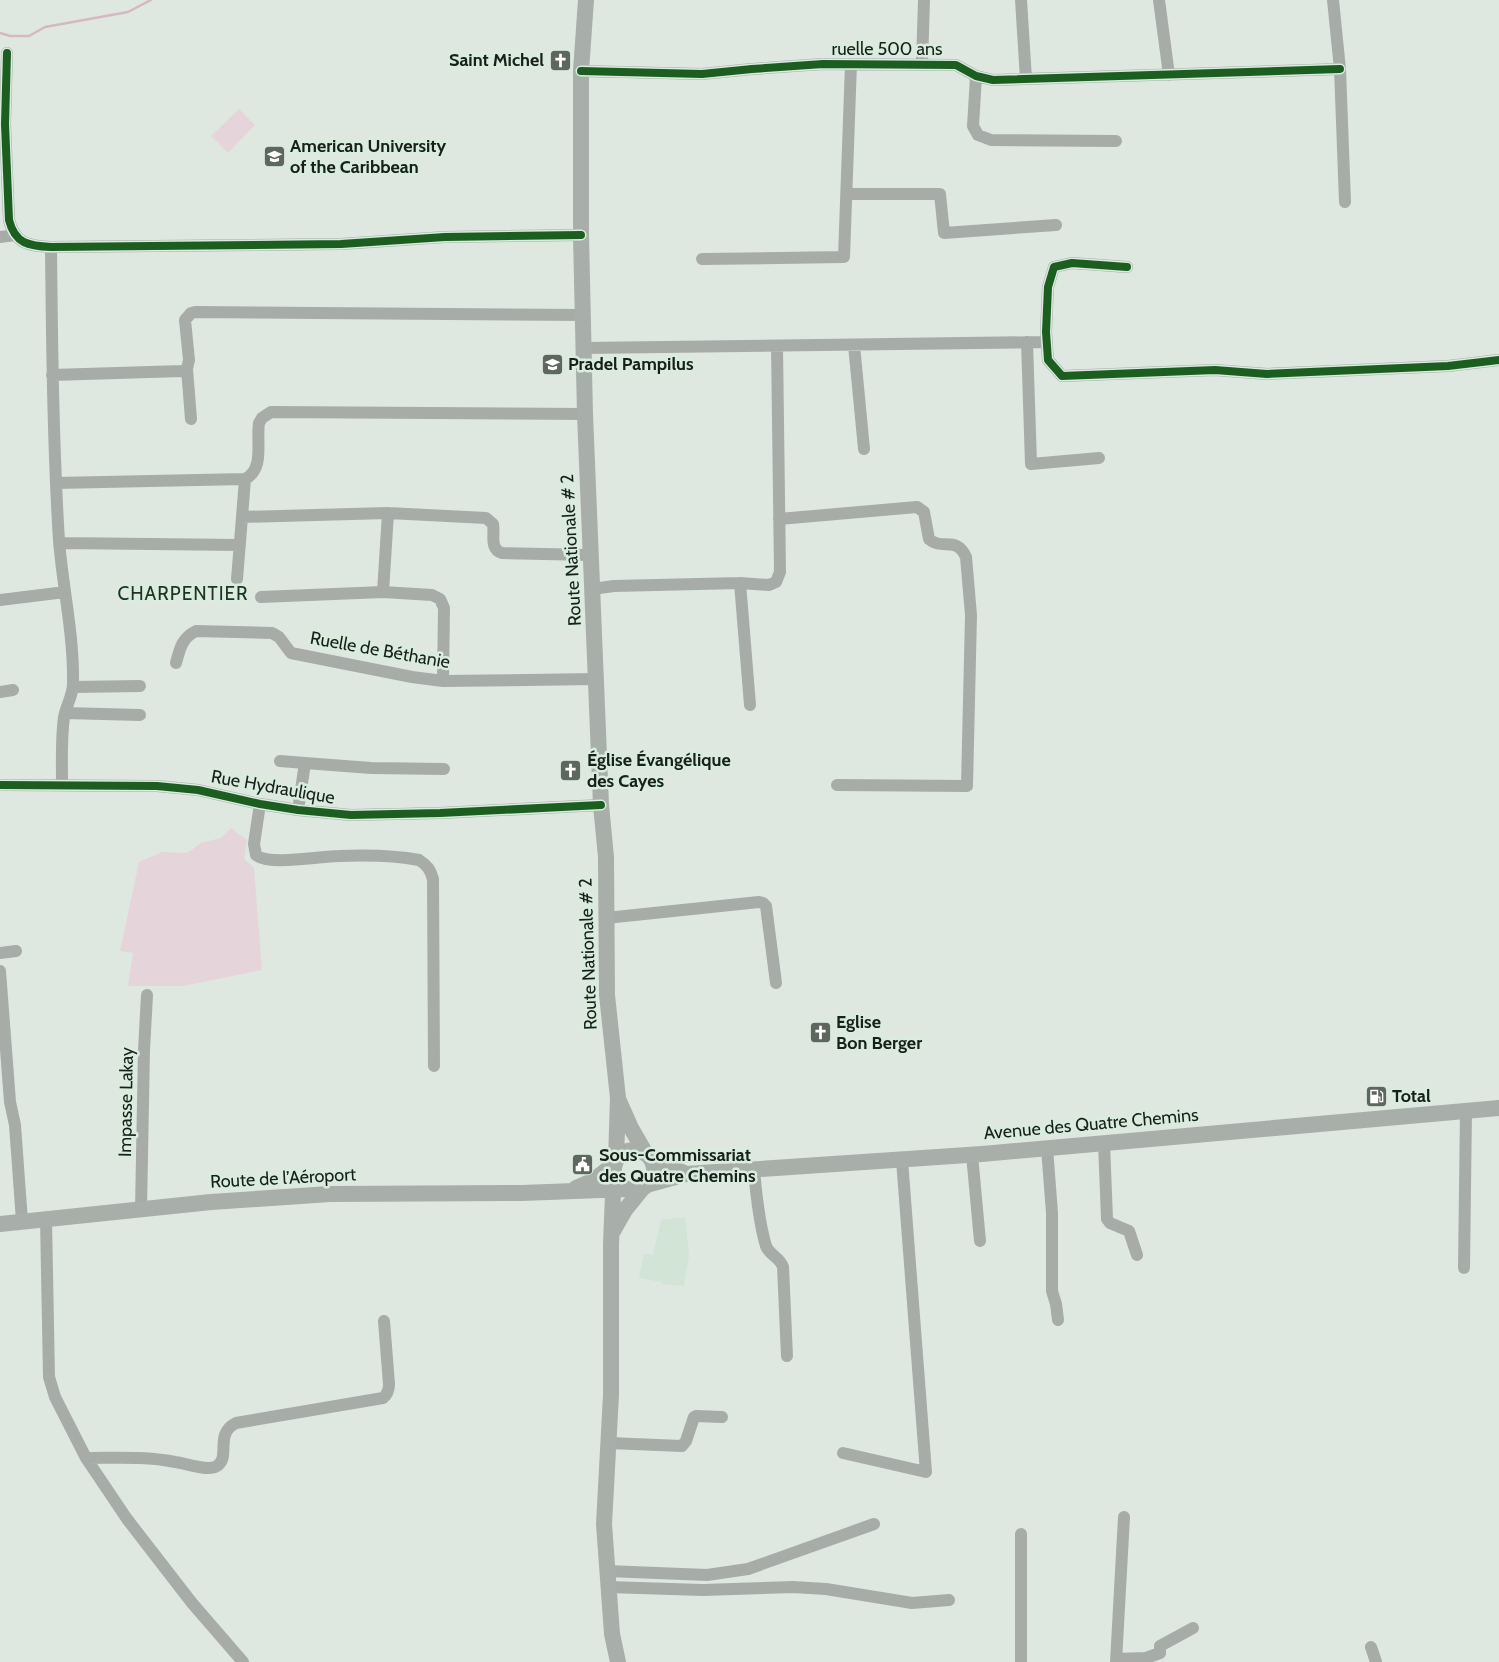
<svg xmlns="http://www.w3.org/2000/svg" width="1499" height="1662" viewBox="0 0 1499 1662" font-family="Cabin,sans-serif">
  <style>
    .built { fill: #d1e4d5 }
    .green { fill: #e5d5da }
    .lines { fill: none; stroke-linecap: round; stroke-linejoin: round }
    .stream { stroke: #d5b8c3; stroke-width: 2.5 }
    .minor { stroke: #a8aca9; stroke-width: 12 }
    .major { stroke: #a8aea9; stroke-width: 16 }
    .cycleway-casing { stroke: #d9edde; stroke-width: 11 }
    .cycleway { stroke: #1b5e20; stroke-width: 8 }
    .labels { text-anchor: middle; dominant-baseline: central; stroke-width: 5; stroke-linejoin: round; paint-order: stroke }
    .street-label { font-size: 18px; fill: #19201b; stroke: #d9edde }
    .poi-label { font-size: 18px; font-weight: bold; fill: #19201b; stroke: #d9edde; text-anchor: start }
    .neighbourhood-label { font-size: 19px; letter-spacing: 1px; fill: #223227; stroke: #d9edde }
  </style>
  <rect width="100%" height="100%" fill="#dee8e0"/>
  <path class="built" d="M685,1217L689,1255L684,1286L662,1284V1282L639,1278L644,1254L653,1255L661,1220Z"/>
  <path class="green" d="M239,109L255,125L228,153L211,136Z
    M231,828L247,840L244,859L254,868L262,970L183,986H128L133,953L120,951L139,862L162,852L187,853L201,843L221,838Z"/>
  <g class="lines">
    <path class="stream" d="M0,33L10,36H29L45,27L128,12L151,0"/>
    <path class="minor" d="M1021,0L1026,79
      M1159,0L1169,75
      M1333,0L1340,69L1345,202
      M7,53L5,124L9,220C15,244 29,246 51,247L341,244L445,237L581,235
      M922,64L924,0
      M581,71L702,74L752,69L823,64L956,65L976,76L993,80L1340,69
      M976,76L973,126L978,135L991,140L1116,141
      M847,194H940L944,233L1056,225
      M0,237L15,235
      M51,247C52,345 53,443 59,541C63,589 74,636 73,684C73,695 66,706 64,717C61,739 62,762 62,785
      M702,259L844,257L851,64
      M1127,267L1072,263L1054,267L1048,287L1046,332L1048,360L1062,376L1215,370L1267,374L1448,366L1499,360
      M1027,342L1031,464L1099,458
      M854,345L864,449
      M583,348L1047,342
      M187,369L191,419
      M52,375L182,371L187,369L189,360L185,320L191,313L195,312L583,315
      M56,483L245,479C265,469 256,441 259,423L262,418L271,412L585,414
      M242,517L245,479
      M779,519L917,507L924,512L929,539C942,551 956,535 966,557L971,615L967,786L837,785
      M60,543L240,545
      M237,579L242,517L388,513L486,518L493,524C495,534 489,549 502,553L590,555
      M592,589L614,586L740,583
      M383,592L388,513
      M261,597L383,592L432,595L440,599L444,608L443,681
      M0,600L65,592
      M176,663C180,648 182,638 196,631L272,633L279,637L291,653L412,677L443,681L597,679
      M73,687L140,686
      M0,692L13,690
      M750,705L740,583L769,585L776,582L780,572L777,346
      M65,713L140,715
      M280,761L305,763
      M0,785L157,786L198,790L260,804L298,810L351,815L440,813L601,805
      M260,804L254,844L256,855C269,866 320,856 339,856C365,855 393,855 419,860C427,865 430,869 433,879L434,1066
      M298,810L305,763L371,768L444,769
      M606,918L759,902L763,903L766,906L776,983
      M0,953L16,951
      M0,971L10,1102L15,1125L22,1221
      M1104,1143L1107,1219L1110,1223L1129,1231L1137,1255
      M1047,1148L1052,1213V1291L1056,1304L1058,1320
      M972,1155L980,1241
      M754,1169C756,1193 759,1223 766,1246C769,1255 780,1257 783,1267L787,1356
      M141,1209L144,1050L147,995
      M46,1219L49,1377L55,1397L86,1458L127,1519L192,1603L243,1662
      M1464,1268L1466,1111
      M609,1443L682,1446L686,1441L694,1417L696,1416L722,1417
      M843,1453L926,1472L902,1160
      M86,1458C116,1458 145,1456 175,1462C185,1463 208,1472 217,1466C231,1457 214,1434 236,1423L383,1398C388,1394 389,1390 389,1384L384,1321
      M607,1571L707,1575L748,1569L874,1524
      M607,1587L703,1590L793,1587L826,1589L912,1603L949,1600
      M1371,1647L1376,1662
      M1116,1659L1146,1658L1160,1653V1646L1193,1628
      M1021,1662V1534
      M1116,1662L1124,1517"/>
    <path class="major" d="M586,0L581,71V235L585,414L601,805L606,857L607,995L618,1098L616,1160
      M619,1101L631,1128L646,1154
      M614 1170a20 20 0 1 1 40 0a20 20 0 1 1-40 0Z
      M650,1157L686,1174
      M614,1170L611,1244V1395L604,1524L612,1634L618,1662
      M650,1184L686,1174L982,1154L1499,1108
      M576,1188L594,1180L614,1164
      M0,1224L211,1202L330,1194L522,1193L627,1189
      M613,1231L625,1210L642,1189"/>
    <defs>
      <path id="cycleway" d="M7,53L5,124L9,220C15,244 29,246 51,247L341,244L445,237L581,235
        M581,71L702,74L752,69L823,64L956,65L976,76L993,80L1340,69
        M1127,267L1072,263L1054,267L1048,287L1046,332L1048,360L1062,376L1215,370L1267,374L1448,366L1499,360
        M0,785L157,786L198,790L260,804L298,810L351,815L440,813L601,805"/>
    </defs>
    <use href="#cycleway" class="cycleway-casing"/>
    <use href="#cycleway" class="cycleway"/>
  </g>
  <defs>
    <symbol id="church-square" viewBox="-11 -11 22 22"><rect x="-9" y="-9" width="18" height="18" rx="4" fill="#5e6660" stroke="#d9edde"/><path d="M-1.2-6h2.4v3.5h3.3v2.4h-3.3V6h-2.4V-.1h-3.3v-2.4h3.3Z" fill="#fff"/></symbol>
    <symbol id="university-square" viewBox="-11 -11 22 22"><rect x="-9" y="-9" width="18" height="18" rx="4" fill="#5e6660" stroke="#d9edde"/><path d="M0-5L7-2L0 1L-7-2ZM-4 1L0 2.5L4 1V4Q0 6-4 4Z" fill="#fff"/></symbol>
    <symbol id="school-square" viewBox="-11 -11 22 22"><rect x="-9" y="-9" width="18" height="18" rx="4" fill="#5e6660" stroke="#d9edde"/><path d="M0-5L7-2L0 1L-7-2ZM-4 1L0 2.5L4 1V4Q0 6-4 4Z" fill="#fff"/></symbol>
    <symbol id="fuel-square" viewBox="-11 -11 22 22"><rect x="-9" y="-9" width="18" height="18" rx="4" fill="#5e6660" stroke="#d9edde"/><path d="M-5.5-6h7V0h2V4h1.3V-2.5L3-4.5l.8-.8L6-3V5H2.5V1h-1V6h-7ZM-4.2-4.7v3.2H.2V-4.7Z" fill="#fff"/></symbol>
    <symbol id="civic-square" viewBox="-11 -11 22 22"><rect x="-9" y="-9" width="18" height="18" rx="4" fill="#5e6660" stroke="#d9edde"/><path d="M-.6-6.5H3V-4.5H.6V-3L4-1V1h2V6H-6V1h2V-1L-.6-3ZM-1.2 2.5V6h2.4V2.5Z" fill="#fff"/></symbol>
  </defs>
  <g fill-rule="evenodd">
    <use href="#church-square" x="548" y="48" width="25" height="25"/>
    <use href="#university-square" x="262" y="144" width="25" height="25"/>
    <use href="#school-square" x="540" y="352" width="25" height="25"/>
    <use href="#church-square" x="558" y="758" width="25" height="25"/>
    <use href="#church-square" x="808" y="1020" width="25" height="25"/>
    <use href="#fuel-square" x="1364" y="1084" width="25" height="25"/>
    <use href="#civic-square" x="570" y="1152" width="25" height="25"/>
  </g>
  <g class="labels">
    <g class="street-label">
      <text x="887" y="49">ruelle 500 ans</text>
      <text transform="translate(571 550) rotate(-93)">Route Nationale # 2</text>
      <text transform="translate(380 650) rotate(10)">Ruelle de Béthanie</text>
      <text transform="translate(273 787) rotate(10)">Rue Hydraulique</text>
      <text transform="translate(588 954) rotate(-92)">Route Nationale # 2</text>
      <text transform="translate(126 1102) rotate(-89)">Impasse Lakay</text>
      <text transform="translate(1091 1124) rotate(-5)">Avenue des Quatre Chemins</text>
      <text transform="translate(283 1178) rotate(-3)">Route de l’Aéroport</text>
    </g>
    <g class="poi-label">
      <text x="544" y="60" text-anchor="end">Saint Michel</text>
      <text x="290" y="146">American University<tspan x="290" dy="21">of the Caribbean</tspan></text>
      <text x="568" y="364">Pradel Pampilus</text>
      <text x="587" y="760">Église Évangélique<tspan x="587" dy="21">des Cayes</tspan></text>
      <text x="836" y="1022">Eglise<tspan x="836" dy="21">Bon Berger</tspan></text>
      <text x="1392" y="1096">Total</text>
      <text x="599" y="1155">Sous-Commissariat<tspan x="599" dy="21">des Quatre Chemins</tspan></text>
    </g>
    <g class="neighbourhood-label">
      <text x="183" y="593">CHARPENTIER</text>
    </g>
  </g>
</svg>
